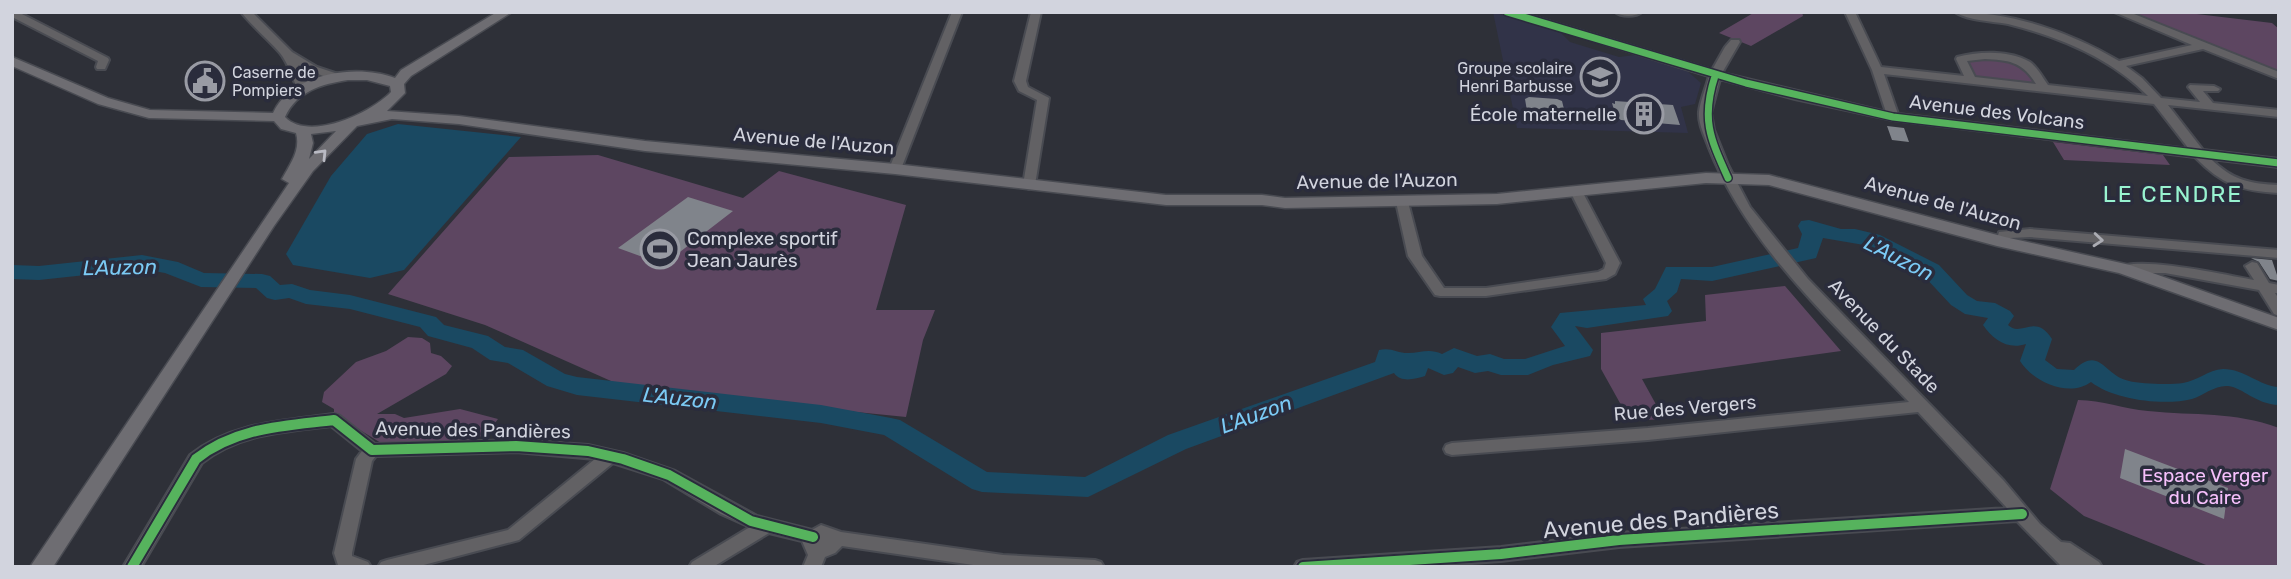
<svg xmlns="http://www.w3.org/2000/svg" width="2291" height="579" viewBox="0 0 2291 579" font-family="Rubik,sans-serif">
  <style>
    .built { fill: #313348 }
    .green { fill: #5d4661 }
    .water { fill: #1a4962 }
    .lines { fill: none; stroke-linecap: round; stroke-linejoin: round }
    .river { fill: #1a4962; fill-rule: evenodd }
    .building { fill: #80848b }
    .minor-casing { stroke: #494b52; stroke-width: 4 }
    .major-casing { stroke: #494b52; stroke-width: 3 }
    .minor { fill: #626164; fill-rule: evenodd }
    .major { fill: #6e6d72; fill-rule: evenodd }
    .cycleway-far1-casing { stroke: #2a2c3c; stroke-width: 10 }
    .cycleway-casing { stroke: #2a2c3c; stroke-width: 14 }
    .cycleway-far1 { stroke: #56b35d; stroke-width: 7 }
    .cycleway { stroke: #56b35d; stroke-width: 10 }
    .oneway { stroke: #b9bac3 }
    .oneway2 { stroke: #abacb3 }
    .labels { text-anchor: middle; dominant-baseline: central; stroke-width: 7; stroke-linejoin: round; paint-order: stroke }
    .far-poi-label { font-size: 16px; fill: #d2d4de; stroke: #2a2c3c; text-anchor: end }
    .street-label { font-size: 19px; fill: #d2d4de; stroke: #2a2c3c }
    .poi-label { font-size: 19px; fill: #d2d4de; stroke: #2a2c3c; text-anchor: end }
    .park-label { font-size: 19px; fill: #f6c0fc; stroke: #2a2c3c }
    .water-label { font-size: 21px; font-style: italic; fill: #7bcaf5; stroke: #2a2c3c }
    .quarter-label { font-size: 23px; letter-spacing: 2px; fill: #98f3d0; stroke: #2a2c3c }
    .near-street-label { font-size: 23px; fill: #d2d4de; stroke: #2a2c3c }
  </style>
  <rect width="100%" height="100%" fill="#2e3038"/>
  <path class="built" d="M1493,12L1561,33L1570,42L1619,57L1635,55L1686,70L1701,83L1695,104L1681,107L1688,133L1517,128Z"/>
  <path class="green" d="M1755,12H1802L1803,16L1751,46L1719,33Z
    M2137,12H2180L2272,23L2279,29V72L2142,18Z
    M1970,56C2009,60 2020,53 2044,88L1971,80L1961,59Z
    M2053,142L2163,155L2170,165L2064,160Z
    M598,155L743,198L779,171L906,205L876,310H935L923,340L906,417L629,389L485,325L388,294L509,157Z
    M1785,286L1841,351L1642,379L1664,419L1630,421L1601,369V333L1706,321L1705,295Z
    M408,337L422,338L430,343L431,353L441,356L452,366L446,374L377,414H395L404,418L460,409L498,419L487,434L465,442L381,443L334,414V409L322,402L324,392L356,362L386,351Z
    M2078,400C2102,400 2124,409 2148,411C2196,416 2233,411 2279,428V567H2211L2084,516L2050,489Z"/>
  <path class="water" d="M398,124L521,137L404,270L370,278L293,265L286,254L331,176L367,134Z"/>
  <g class="lines">
    <path class="river" d="M1809,220L1841,229H1855L1880,235L1939,265L1967,295L1977,301L1995,303L2010,311L2014,316L2008,325C2021,338 2035,312 2052,339L2045,360L2057,369L2074,370C2100,345 2104,376 2129,381C2141,384 2170,385 2183,383C2197,381 2208,370 2223,369C2245,369 2259,386 2279,387V405C2255,404 2244,388 2228,386C2215,385 2204,395 2192,399C2164,406 2114,400 2091,382C2069,398 2033,382 2020,361L2026,344C2008,350 1993,340 1983,325L1988,318L1965,314L1951,305L1923,275L1864,245L1823,238L1816,258L1712,281L1681,279L1677,292L1667,301L1672,311L1668,316L1587,328L1575,326L1593,350L1590,356L1553,365L1528,375H1501L1488,371L1475,373L1458,367L1453,373L1444,375L1428,368L1425,376C1415,379 1401,383 1394,373L1186,449L1088,497L982,492L972,489L884,435L821,423L577,395L547,386L508,363L490,360L472,348L428,336L420,327L350,309L306,304L289,298L275,300L267,298L256,288L201,287L165,273L142,269L39,280L12,279V265L39,266L142,255L178,262L204,273L262,274L270,276L280,285L292,284L310,290L350,295L436,317L444,325L488,336L505,347L523,350L565,374L577,377L821,405L891,418L900,420L987,472L1085,477L1168,435L1375,362L1379,350C1391,347 1397,353 1408,353C1421,353 1429,348 1442,354L1454,348L1477,356L1490,354L1504,359H1525L1565,346L1551,327L1560,313L1646,305L1643,299L1655,289L1666,267H1712L1798,248L1802,234L1798,226L1801,221Z"/>
  </g>
  <path class="building" d="M1529,97L1557,99L1562,101L1565,113L1527,111L1525,99Z
    M1615,101L1673,105L1680,125L1621,120L1616,117L1612,103L1615,104Z
    M1887,126L1904,128L1909,142L1892,140Z
    M688,197L733,211L676,255L663,251L651,260L618,248Z
    M2251,258L2272,260L2279,281L2270,279L2259,262Z
    M2125,449L2228,488L2224,519L2120,478Z"/>
  <g class="lines">
    <defs>
      <path id="minor" d="M12,12H18L108,58L109,60L105,69H97L96,67L98,61L12,17Z
        M241,12H252L292,52L317,67L347,77L341,80L323,76L298,65L308,82L306,92H298C294,80 288,63 280,53C268,39 253,27 241,12Z
        M952,12H962L901,169L899,172H891L889,169Z
        M1031,12H1041L1026,81L1028,87L1049,98L1035,185L1029,189L1023,185L1037,100L1019,91L1014,81Z
        M1502,12H1518L1712,70L1725,47L1731,40H1739L1740,42L1722,73L1886,112L1872,70L1845,12H1855L1881,67L1964,76L1956,59L1957,57C1979,51 2010,50 2030,62C2038,68 2043,78 2048,85L2148,96C2111,58 2060,37 2008,24C1992,21 1969,21 1955,12C2012,12 2070,32 2119,61L2192,45L2114,12H2129L2279,72V79L2203,49L2126,66L2142,78L2161,98L2200,102L2188,87L2190,85L2214,86L2220,89L2218,91H2203L2213,103L2279,110V117L2168,105L2203,150L2279,159V167L2211,159C2232,180 2250,184 2279,185V193C2241,191 2222,185 2195,157L1893,120L1795,99L1720,79L1711,113L1714,130L1728,165L1750,207L1808,279L2004,481L2040,524L2061,542L2070,543L2099,562L2102,567H2062L2017,521L1619,547L1501,561L1414,567H1294L1297,562L1303,560L1501,547L1619,533L2007,508L1918,412L1648,440L1452,455L1446,453L1444,449L1446,445L1452,443L1648,428L1909,402C1836,325 1749,249 1709,148C1705,137 1698,124 1699,112C1700,101 1706,88 1709,76ZM1985,59C2009,60 2023,62 2036,84L1975,77L1967,61ZM1884,74L2154,104L2189,149L1898,114Z
        M1615,12H1642C1636,17 1621,17 1615,12Z
        M1576,187L1582,191L1620,263L1615,274L1606,279L1486,296H1440L1435,295L1408,256L1396,202L1402,198L1408,202L1422,256L1444,288H1486L1598,272L1604,269L1606,263L1570,191Z
        M2030,229L2279,250V258L2030,237L2010,238L2008,245L2003,246L1996,242L1999,232Z
        M2252,262L2257,263L2269,283L2279,285V293H2275L2279,299V316L2274,314L2259,290L2165,273H2124L2117,269C2134,254 2229,276 2254,280L2245,266Z
        M334,414L340,416L375,444L516,440L588,445L623,453L675,471L757,516L812,530L821,525L841,532L1003,555L1095,560L1101,562L1104,567H987L842,546L835,553L825,557L821,567H803L808,555L802,541L769,533L713,567H689L692,562L750,527L721,514L663,479L613,463L519,540L416,567H378L381,562L387,560L508,530L595,459L516,452L376,456L372,461L352,553V556L368,562L371,567L338,565L334,553L356,459L362,451L331,426C284,432 240,433 202,463L141,567H123L190,455C232,422 283,421 334,414Z"/>
      <path id="major" d="M497,12H512L411,76L404,84L405,93L387,111L459,116L645,141L895,164L1166,195H1262L1285,198L1497,194L1706,173L1769,175L2005,237L2130,265L2279,318V330L2119,273L1997,246L1769,185L1706,183L1497,204L1285,208L1262,205H1166L895,174L645,151L459,124L392,119L357,126L313,171L274,226L53,567H30L289,183L282,179C290,164 301,150 296,133L281,129L274,121L149,118L98,104L12,66V57L108,98L150,110L273,113C291,73 357,63 395,78L401,70ZM348,80H367L390,86L391,92C371,113 309,142 285,117C297,91 322,84 348,80ZM336,131L309,159L313,143L311,134Z"/>
    </defs>
    <use href="#minor" class="minor-casing"/>
    <use href="#major" class="major-casing"/>
    <use href="#minor" class="minor"/>
    <use href="#major" class="major"/>
    <defs>
      <path id="cycleway-far1" d="M1507,12L1746,83L1893,117L2279,163
        M1715,76C1701,119 1710,138 1728,178"/>
      <path id="cycleway" d="M132,567L196,459C236,427 285,426 334,420L372,450L516,446L588,451L623,459L669,475L751,521L813,537
        M1303,567L1501,554L1619,540L2022,514"/>
    </defs>
    <use href="#cycleway-far1" class="cycleway-far1-casing"/>
    <use href="#cycleway" class="cycleway-casing"/>
    <use href="#cycleway-far1" class="cycleway-far1"/>
    <use href="#cycleway" class="cycleway"/>
  </g>
  <defs><path id="oneway-chevron" d="M-2-3.5L2.5 0L-2 3.5" fill="none" stroke-width="1.6" stroke-linecap="round" stroke-linejoin="round" transform="scale(1.75)"/></defs>
  <use class="oneway" href="#oneway-chevron" transform="translate(322 154) rotate(-46)"/>
  <use class="oneway2" href="#oneway-chevron" transform="translate(2098 240) rotate(5)"/>
  <defs>
    <symbol id="school-ring" viewBox="-11 -11 22 22"><circle r="9.5" fill="#2a2c3c" stroke="#999ba4" stroke-width="1.5"/><path d="M0-5L7-2L0 1L-7-2ZM-4 1L0 2.5L4 1V4Q0 6-4 4Z" fill="#999ba4"/></symbol>
    <symbol id="civic-ring" viewBox="-11 -11 22 22"><circle r="9.5" fill="#2a2c3c" stroke="#999ba4" stroke-width="1.5"/><path d="M-.6-6.5H3V-4.5H.6V-3L4-1V1h2V6H-6V1h2V-1L-.6-3ZM-1.2 2.5V6h2.4V2.5Z" fill="#999ba4"/></symbol>
    <symbol id="building-ring" viewBox="-11 -11 22 22"><circle r="9.5" fill="#2a2c3c" stroke="#999ba4" stroke-width="1.5"/><path d="M-4-6H4V6H1V3H-1V6H-4ZM-2.5-4.3h1.7v1.8h-1.7ZM.8-4.3h1.7v1.8H.8ZM-2.5-1h1.7V.8h-1.7ZM.8-1h1.7V.8H.8Z" fill="#999ba4"/></symbol>
    <symbol id="stadium-ring" viewBox="-11 -11 22 22"><circle r="9.5" fill="#2a2c3c" stroke="#999ba4" stroke-width="1.5"/><path d="M0-5a6.5 5 0 1 0 0 10a6.5 5 0 1 0 0-10ZM-3.5-1.8h7v3.6h-7Z" fill="#999ba4"/></symbol>
  </defs>
  <g fill-rule="evenodd">
    <use href="#school-ring" x="1578" y="55" width="44" height="44"/>
    <use href="#civic-ring" x="183" y="59" width="44" height="44"/>
    <use href="#building-ring" x="1622" y="92" width="44" height="44"/>
    <use href="#stadium-ring" x="638" y="227" width="44" height="44"/>
  </g>
  <g class="labels">
    <g class="far-poi-label">
      <text x="1573" y="68">Groupe scolaire<tspan x="1573" dy="18">Henri Barbusse</tspan></text>
      <text x="232" y="72" text-anchor="start">Caserne de<tspan x="232" dy="18">Pompiers</tspan></text>
    </g>
    <g class="street-label">
      <text transform="translate(1997 112) rotate(7)">Avenue des Volcans</text>
      <text transform="translate(814 141) rotate(5)">Avenue de l'Auzon</text>
      <text transform="translate(1377 181) rotate(-1)">Avenue de l'Auzon</text>
      <text transform="translate(1943 203) rotate(15)">Avenue de l'Auzon</text>
      <text transform="translate(1884 336) rotate(46)">Avenue du Stade</text>
      <text transform="translate(1685 408) rotate(-5)">Rue des Vergers</text>
      <text transform="translate(473 430) rotate(1)">Avenue des Pandières</text>
    </g>
    <g class="poi-label">
      <text x="1617" y="114">École maternelle</text>
      <text x="687" y="238" text-anchor="start">Complexe sportif<tspan x="687" dy="22">Jean Jaurès</tspan></text>
    </g>
    <g class="park-label">
      <text x="2205" y="475">Espace Verger<tspan x="2205" dy="22">du Caire</tspan></text>
    </g>
    <g class="water-label">
      <text transform="translate(1899 258) rotate(27)">L'Auzon</text>
      <text transform="translate(120 267) rotate(-1)">L'Auzon</text>
      <text transform="translate(680 398) rotate(6)">L'Auzon</text>
      <text transform="translate(1256 414) rotate(-20)">L'Auzon</text>
    </g>
    <g class="quarter-label">
      <text x="2173" y="194">LE CENDRE</text>
    </g>
    <g class="near-street-label">
      <text transform="translate(1661 520) rotate(-5)">Avenue des Pandières</text>
    </g>
  </g>
  <rect width="2291" height="579" fill="none" stroke="#d2d4de" stroke-width="28"/>
</svg>
